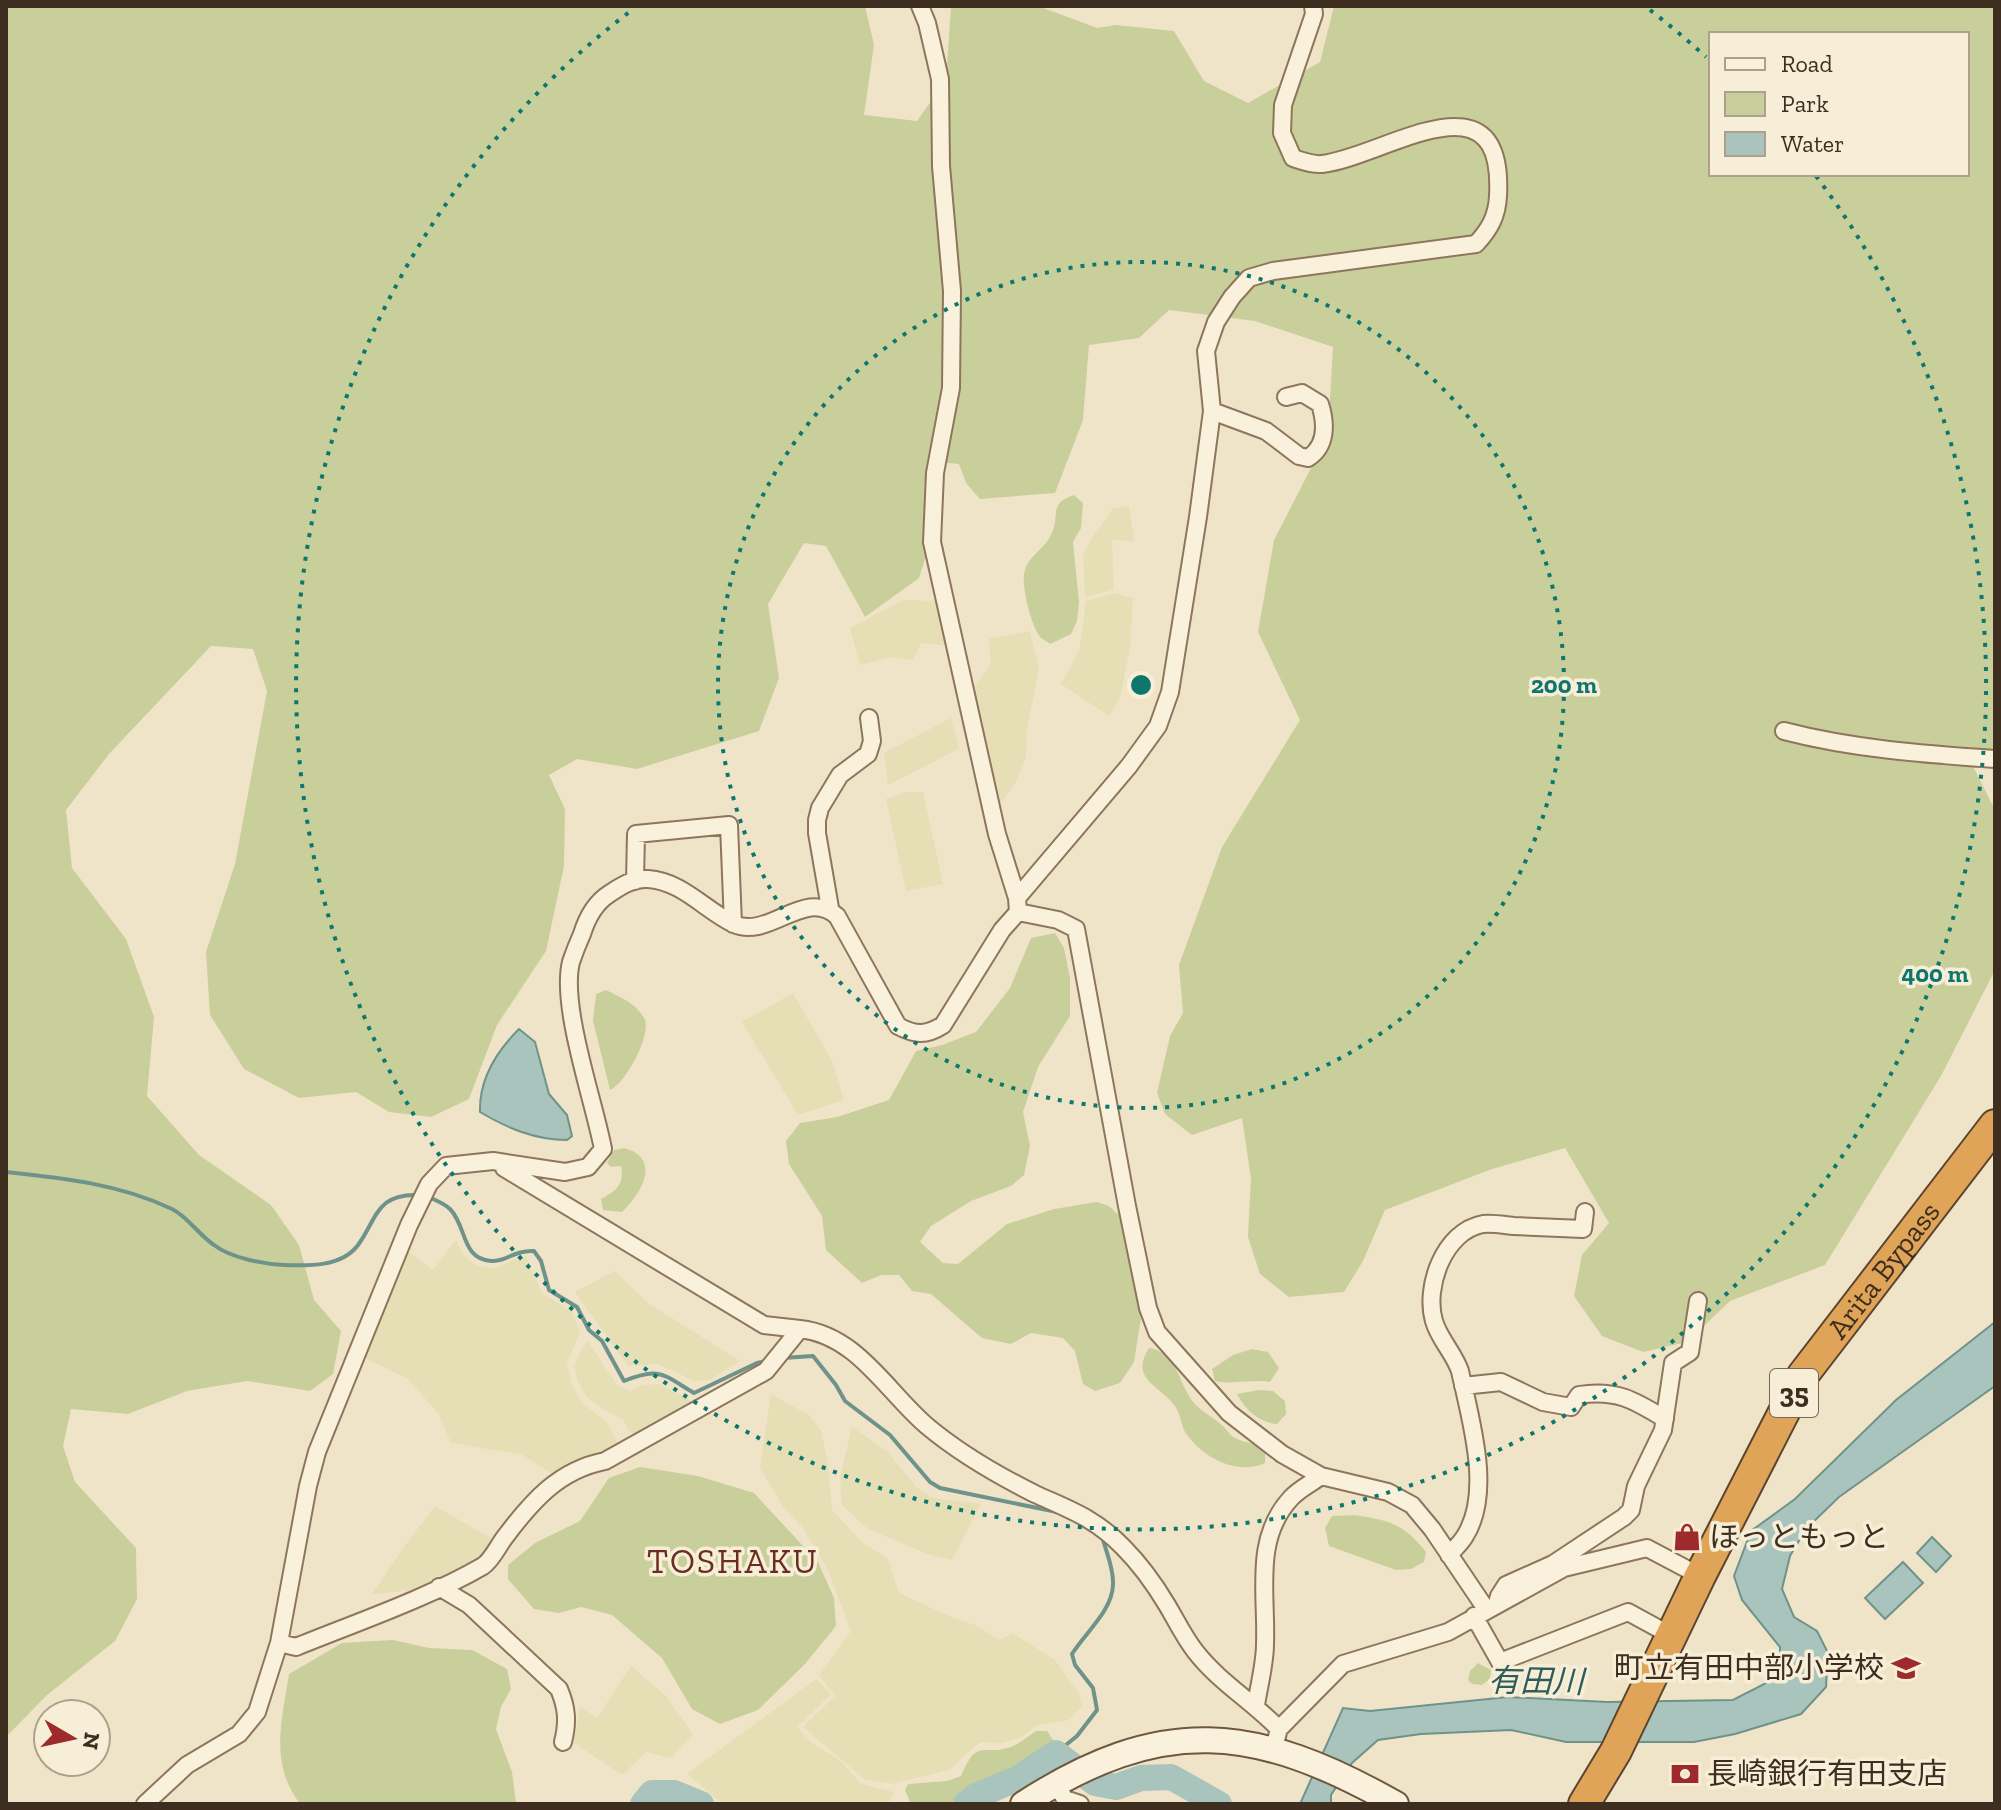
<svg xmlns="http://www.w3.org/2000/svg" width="2001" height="1810" viewBox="0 0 2001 1810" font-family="'Zilla Slab','Noto Sans JP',serif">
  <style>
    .farmland { fill: #e6deb5 }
    .green { fill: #c9cf9b; fill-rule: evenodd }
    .water { fill: #a9c4bc; stroke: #6f938a; stroke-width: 2 }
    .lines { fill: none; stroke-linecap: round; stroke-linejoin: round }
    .stream { stroke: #6f938a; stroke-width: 4 }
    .river { stroke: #a9c4bc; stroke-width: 26 }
    .street-casing { stroke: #8d765c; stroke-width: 20 }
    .secondary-casing { stroke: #6f573f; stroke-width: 28 }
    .highway-casing { stroke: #5b4430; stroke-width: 34 }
    .street { stroke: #faf1dc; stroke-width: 16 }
    .secondary { stroke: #faf1dc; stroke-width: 24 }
    .highway { stroke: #e0a458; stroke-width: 30 }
    .ring { fill: none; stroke: #0f766e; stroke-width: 4; stroke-dasharray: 4 8 }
    .labels { text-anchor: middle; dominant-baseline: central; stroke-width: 7; stroke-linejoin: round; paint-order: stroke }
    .shield { fill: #f7eed8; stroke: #756857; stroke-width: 2 }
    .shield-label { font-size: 28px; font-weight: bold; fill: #3d2e20 }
    .street-label { font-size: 30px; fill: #3d2e20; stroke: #f7eed8 }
    .poi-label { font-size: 30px; fill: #3d2e20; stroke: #f7eed8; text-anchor: start }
    .water-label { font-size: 32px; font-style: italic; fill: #2f5d5a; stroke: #f7eed8 }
    .quarter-label { font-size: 34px; letter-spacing: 2px; fill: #6b2e1e; stroke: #f7eed8 }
    .centre { fill: #0f766e; stroke: #f7eed8; stroke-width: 4 }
    .ring-label { font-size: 24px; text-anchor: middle; font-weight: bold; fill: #0f766e; stroke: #f7eed8; stroke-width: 7; stroke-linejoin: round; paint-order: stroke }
  </style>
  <rect width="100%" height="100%" fill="#f0e4c8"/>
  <path class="farmland" d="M1129,506L1134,541L1112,540L1114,590L1085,597L1083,556L1091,539L1113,508Z
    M1115,593L1133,598L1130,648L1120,698L1109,716L1061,684L1079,651L1086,601Z
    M903,600L939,601L946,645L921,643L913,660L890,657L860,665L850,628Z
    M1030,631L1039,670L1027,728L1026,756L1016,782L997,808L971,691L991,665L989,639Z
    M951,718L959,749L888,785L884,753Z
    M906,792H923L943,884L906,891L886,799Z
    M793,993L832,1061L844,1100L798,1115L742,1022Z
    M456,1240L464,1256L478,1266L496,1268L515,1259L526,1256L542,1293L572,1312L580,1333L567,1363L572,1385L583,1404L607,1422L619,1446L602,1456L581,1458L551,1473L523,1455L451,1443L438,1413L408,1379L361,1356L407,1251L433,1270Z
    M615,1271L648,1303L740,1361L710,1380L694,1381L658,1364L628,1366L575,1292Z
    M587,1340L617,1385L630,1391L643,1385L660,1384L691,1401L637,1436L628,1430L623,1419L606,1411L587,1397L578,1382L574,1365Z
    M771,1394L809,1415L821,1431L828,1463L832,1510L862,1542L888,1559L899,1593L953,1618L975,1625L999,1640L1013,1633L1055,1660L1079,1693L1082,1707L1068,1720L1036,1726L1018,1739L1000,1743L980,1742L949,1770L891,1784L864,1779L803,1727L835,1696L819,1675L851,1631L827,1568L802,1527L784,1508L760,1468Z
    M852,1427L887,1451L917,1488L934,1498L981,1504L952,1560L930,1555L868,1529L842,1505L840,1477Z
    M435,1506L494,1540L480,1560L436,1582L416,1590L372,1594L403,1548Z
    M631,1666L667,1697L693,1735L671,1758L646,1752L622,1775L574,1743L580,1707L597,1718Z
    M816,1679L831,1694L797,1727L810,1741L842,1762L861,1784L894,1792L888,1804H723L687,1774Z"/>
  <path class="green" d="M6,6H865L874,45L864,115L917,121L946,80L951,7L954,6H1038L1097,28L1116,25L1174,31L1204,81L1248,103L1320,62L1334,6H1995V760L1974,768L1995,810V970L1941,1076L1825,1265L1730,1301L1687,1342L1643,1352L1602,1336L1574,1296L1582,1255L1609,1223L1565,1148L1492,1169L1385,1210L1363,1261L1344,1292L1289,1297L1260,1274L1248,1237L1251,1178L1242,1118L1192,1135L1165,1114L1157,1093L1170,1036L1183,1013L1179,965L1222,847L1300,720L1258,632L1274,540L1328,435L1333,347L1255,321L1169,310L1139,338L1089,345L1083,420L1055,493L980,499L966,483L959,464L927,461L925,559L919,578L865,617L826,546L804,543L768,604L779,678L759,731L637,769L577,759L549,775L565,809L564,866L546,951L497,1025L469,1099L431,1117L389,1112L356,1092L299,1098L244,1069L210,1015L206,952L235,864L267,691L253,649L211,646L109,754L66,810L72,868L126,939L154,1017L147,1096L199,1155L271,1205L299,1245L314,1300L341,1331L333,1374L310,1391L247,1381L187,1391L128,1414L71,1409L63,1446L75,1482L136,1548L137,1599L115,1641L47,1695L6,1737ZM1711,34H1967V174H1711Z
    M1074,495L1083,503L1081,528L1073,542L1079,602L1077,621L1071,634L1050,644C1047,641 1043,640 1040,637C1031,625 1020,583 1025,570C1029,556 1045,548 1051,535C1061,515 1047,504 1074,495Z
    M1055,933L1064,948L1070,978V1016L1038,1067L1023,1112L1030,1146L1024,1175L1011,1186L971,1201L931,1226L920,1242L943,1263L958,1264L1007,1224L1054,1209L1097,1202L1109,1206L1120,1216L1141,1318L1134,1362L1120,1383L1095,1391L1083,1384L1075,1351L1063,1338L1031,1333L1011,1344L982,1338L931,1294L912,1291L899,1275H881L862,1283L826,1250L822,1216L789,1164L786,1141L800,1123L837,1117L889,1100L916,1051L942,1045L976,1032L1010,988L1031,938Z
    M606,990C620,997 638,1004 645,1020C651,1036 625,1084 610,1090L593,1021L596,994Z
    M624,1148C662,1158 642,1193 622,1212L603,1210L601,1199C616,1191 625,1184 621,1166L611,1167L607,1163L614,1150Z
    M1149,1348C1178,1352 1178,1384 1194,1403C1202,1412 1215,1418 1224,1427C1228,1431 1232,1438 1237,1439C1251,1445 1251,1440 1265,1451V1463C1236,1476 1202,1457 1185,1432C1181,1425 1181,1415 1176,1408C1163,1386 1128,1381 1149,1348Z
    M1252,1349L1268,1352L1279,1368L1270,1382C1251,1379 1234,1385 1215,1381L1212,1369L1233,1355Z
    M1259,1390L1273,1391L1285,1401L1286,1414L1277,1424C1260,1423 1245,1410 1237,1394Z
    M640,1467L698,1476L754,1493L818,1562L834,1598L836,1626L805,1664L758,1710L720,1724L692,1709L662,1658L612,1615L581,1607L559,1613L534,1609L508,1579V1565L535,1543L580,1521L609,1478Z
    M1355,1515C1390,1521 1403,1523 1426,1552L1424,1562L1411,1569L1396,1570L1329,1546L1325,1528L1332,1516Z
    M393,1640L429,1648L472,1650L507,1669L511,1689L501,1707L496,1729L512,1772L516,1802L513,1804H300C269,1763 282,1720 289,1674L342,1643Z
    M1478,1663L1491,1670L1490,1679L1482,1685L1472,1684L1468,1680L1470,1671Z
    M1036,1731H1047L1053,1740L1052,1750L1042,1758L967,1792L955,1804L910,1802L905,1790L908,1784L947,1781L961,1776C978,1735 984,1758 1013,1746C1021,1742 1029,1736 1036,1731Z"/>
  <path class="water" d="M519,1029L535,1042L549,1094L567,1115L572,1136L567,1140C535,1140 507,1128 480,1112C479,1080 497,1051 519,1029Z
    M1995,1322V1386L1839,1497L1806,1529L1790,1556L1782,1589L1794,1617L1817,1631L1828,1653L1826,1687L1801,1714L1735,1734L1694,1742H1566L1511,1730L1421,1734L1378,1740L1352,1763L1331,1795V1804H1300L1343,1708L1370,1711L1508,1697L1607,1702L1733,1700L1780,1676V1647L1742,1600L1734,1576L1751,1531L1795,1499L1896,1400Z
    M1932,1537L1951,1556L1936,1572L1917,1553Z
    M1903,1562L1923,1583L1885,1619L1865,1598Z"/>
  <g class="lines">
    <path class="stream" d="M6,1172C63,1178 120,1184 172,1209C188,1217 199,1235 214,1245C231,1258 263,1264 284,1265C308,1266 342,1267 358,1245C377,1219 376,1193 419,1195
      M427,1196C434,1200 444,1203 450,1209C467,1226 461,1259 491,1261C506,1262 514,1250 534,1251L541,1261L549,1290L577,1307L589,1330L602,1341L624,1381C661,1366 663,1375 694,1393L757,1363L766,1361
      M783,1358L813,1356L836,1385L845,1401L890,1435L930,1482L940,1488L1057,1512
      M1056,1753L1077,1736L1097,1710L1093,1688L1075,1665L1072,1654C1085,1633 1113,1610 1113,1584C1114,1568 1105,1550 1102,1535"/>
    <path class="river" d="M643,1804L652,1793H674L701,1804
      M966,1804L976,1796L1019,1778L1056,1753L1095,1783L1116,1787L1141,1778L1171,1777L1219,1804"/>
    <defs>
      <path id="street" d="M1212,411L1266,431L1299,456L1308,458C1327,446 1326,423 1320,404L1302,393L1286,397
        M1784,731C1853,749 1924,754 1995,759
        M635,881L636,834L729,825L733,924
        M1017,898L1129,766L1158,726L1170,692L1198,517L1212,411L1206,351L1216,322L1232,297L1249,278L1273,271L1476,244C1490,229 1497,216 1498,196C1505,67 1384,157 1322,164C1313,165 1302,161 1293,158L1282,133L1283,105L1314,14L1313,6
        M830,908L817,833V820L820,808L840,775L868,754L872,741L869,718
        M1018,912L1058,920L1076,929L1127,1206L1148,1308L1157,1332L1229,1413L1282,1454L1321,1476L1388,1492L1412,1505L1432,1529L1486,1609
        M504,1168L764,1325L800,1329
        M1463,1386L1501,1382L1543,1402L1571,1407L1579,1395C1616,1389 1634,1400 1665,1419
        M1449,1555C1454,1549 1461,1543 1465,1536C1493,1492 1470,1418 1460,1371C1454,1353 1439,1339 1434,1321C1424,1287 1444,1231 1483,1224C1492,1223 1504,1225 1514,1226C1537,1227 1560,1228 1583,1229L1585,1212
        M439,1587L469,1605L559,1689C567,1708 568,1722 563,1742
        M1497,1603L1499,1596L1506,1585L1553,1564L1624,1517L1631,1510L1636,1486L1663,1430L1673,1363L1690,1352L1698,1301
        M1474,1616L1500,1662L1628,1612L1672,1636
        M279,1643L296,1647C355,1623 428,1598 483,1566C492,1560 498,1546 505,1537C532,1501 559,1470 605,1461L766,1371L800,1329C857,1335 887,1392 927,1426C958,1452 999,1476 1035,1494C1070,1510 1095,1518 1123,1547C1139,1563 1155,1585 1167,1605C1176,1620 1184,1637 1195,1651C1219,1682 1252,1701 1279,1729
        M1256,1705C1259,1685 1265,1664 1265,1644C1267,1593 1253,1539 1291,1498C1299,1489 1312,1483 1321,1476
        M1276,1740L1279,1729L1343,1664L1448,1632L1564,1568L1647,1548L1700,1576
        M1055,1783L1065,1799L1080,1804
        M145,1804L187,1765L239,1734L257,1712L279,1643L308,1486L317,1452L409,1225L429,1184L446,1166L493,1161L565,1172L588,1167L603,1149C594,1101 560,1006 571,962C574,953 578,943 582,934C587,918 595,903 609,894C621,886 633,878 648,879C682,881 706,911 734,924C769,940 805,887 837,916L898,1026C915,1035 926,1036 943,1025L1002,930L1018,912L1017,898L997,834L932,542L935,473L951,388L952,291L941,166L940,79L927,23L920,6"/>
      <path id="secondary" d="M1023,1804C1162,1714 1255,1724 1396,1804"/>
      <g id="highway">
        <path id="s1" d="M1584,1804L1616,1751L1700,1576L1803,1375L1995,1125"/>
      </g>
    </defs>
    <use href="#street" class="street-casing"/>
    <use href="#secondary" class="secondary-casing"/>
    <use href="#highway" class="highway-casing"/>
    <use href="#street" class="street"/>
    <use href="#secondary" class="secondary"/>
    <use href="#highway" class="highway"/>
  </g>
  <g class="ring">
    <circle cx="1141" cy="685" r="423"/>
    <path d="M1650 10A845 845 0 0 1 1706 57M1816 176A845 845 0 1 1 632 10"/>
  </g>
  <defs>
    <symbol id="shop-bare" viewBox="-9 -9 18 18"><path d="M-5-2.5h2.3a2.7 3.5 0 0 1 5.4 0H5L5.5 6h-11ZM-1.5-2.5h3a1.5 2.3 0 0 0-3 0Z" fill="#9e2a2b" stroke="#f7eed8" stroke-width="2.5" paint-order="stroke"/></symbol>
    <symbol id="school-bare" viewBox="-9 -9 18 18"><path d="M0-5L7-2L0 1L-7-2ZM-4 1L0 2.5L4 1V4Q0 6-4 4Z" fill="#9e2a2b" stroke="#f7eed8" stroke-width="2.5" paint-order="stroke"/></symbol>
    <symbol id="bank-bare" viewBox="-9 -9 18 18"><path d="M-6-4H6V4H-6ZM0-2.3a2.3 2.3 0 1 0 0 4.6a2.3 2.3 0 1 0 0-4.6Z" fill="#9e2a2b" stroke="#f7eed8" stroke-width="2.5" paint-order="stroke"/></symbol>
  </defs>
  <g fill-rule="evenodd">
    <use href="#shop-bare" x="1667" y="1517" width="40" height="40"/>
    <use href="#school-bare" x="1886" y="1648" width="40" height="40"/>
    <use href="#bank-bare" x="1665" y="1754" width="40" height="40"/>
  </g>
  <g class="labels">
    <rect class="shield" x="1770" y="1369" width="48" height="48" rx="6"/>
    <g class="shield-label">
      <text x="1794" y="1393">35</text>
    </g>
    <g class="street-label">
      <text stroke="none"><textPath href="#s1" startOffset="614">Arita Bypass</textPath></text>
    </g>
    <g class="poi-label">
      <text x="1709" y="1537">ほっともっと</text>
      <text x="1884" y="1668" text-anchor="end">町立有田中部小学校</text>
      <text x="1707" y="1774">長崎銀行有田支店</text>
    </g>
    <g class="water-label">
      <text transform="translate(1536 1681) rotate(1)">有田川</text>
    </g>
    <g class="quarter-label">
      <text x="733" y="1561">TOSHAKU</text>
    </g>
  </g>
  <circle cx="1141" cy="685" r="12" class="centre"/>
  <g class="ring-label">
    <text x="1564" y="693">200 m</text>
    <text x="1935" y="982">400 m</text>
  </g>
  <rect width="2001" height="1810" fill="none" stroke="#3d2e20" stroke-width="16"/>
  <rect x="1709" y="32" width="260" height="144" fill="#f7eed8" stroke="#ada18e" stroke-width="2"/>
  <rect x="1725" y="58" width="40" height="12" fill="#faf1dc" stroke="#ada18e" stroke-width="2"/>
  <text x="1781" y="72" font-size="24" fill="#3d2e20">Road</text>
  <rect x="1725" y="92" width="40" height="24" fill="#c9cf9b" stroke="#ada18e" stroke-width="2"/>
  <text x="1781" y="112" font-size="24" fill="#3d2e20">Park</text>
  <rect x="1725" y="132" width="40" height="24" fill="#a9c4bc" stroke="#ada18e" stroke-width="2"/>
  <text x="1781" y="152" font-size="24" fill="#3d2e20">Water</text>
  <g transform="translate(72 1738) rotate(99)"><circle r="38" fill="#f7eed8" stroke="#ada18e" stroke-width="2"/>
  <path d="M0-6L14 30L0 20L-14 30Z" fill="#9e2a2b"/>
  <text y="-12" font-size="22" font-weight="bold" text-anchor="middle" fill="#3d2e20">N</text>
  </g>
</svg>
